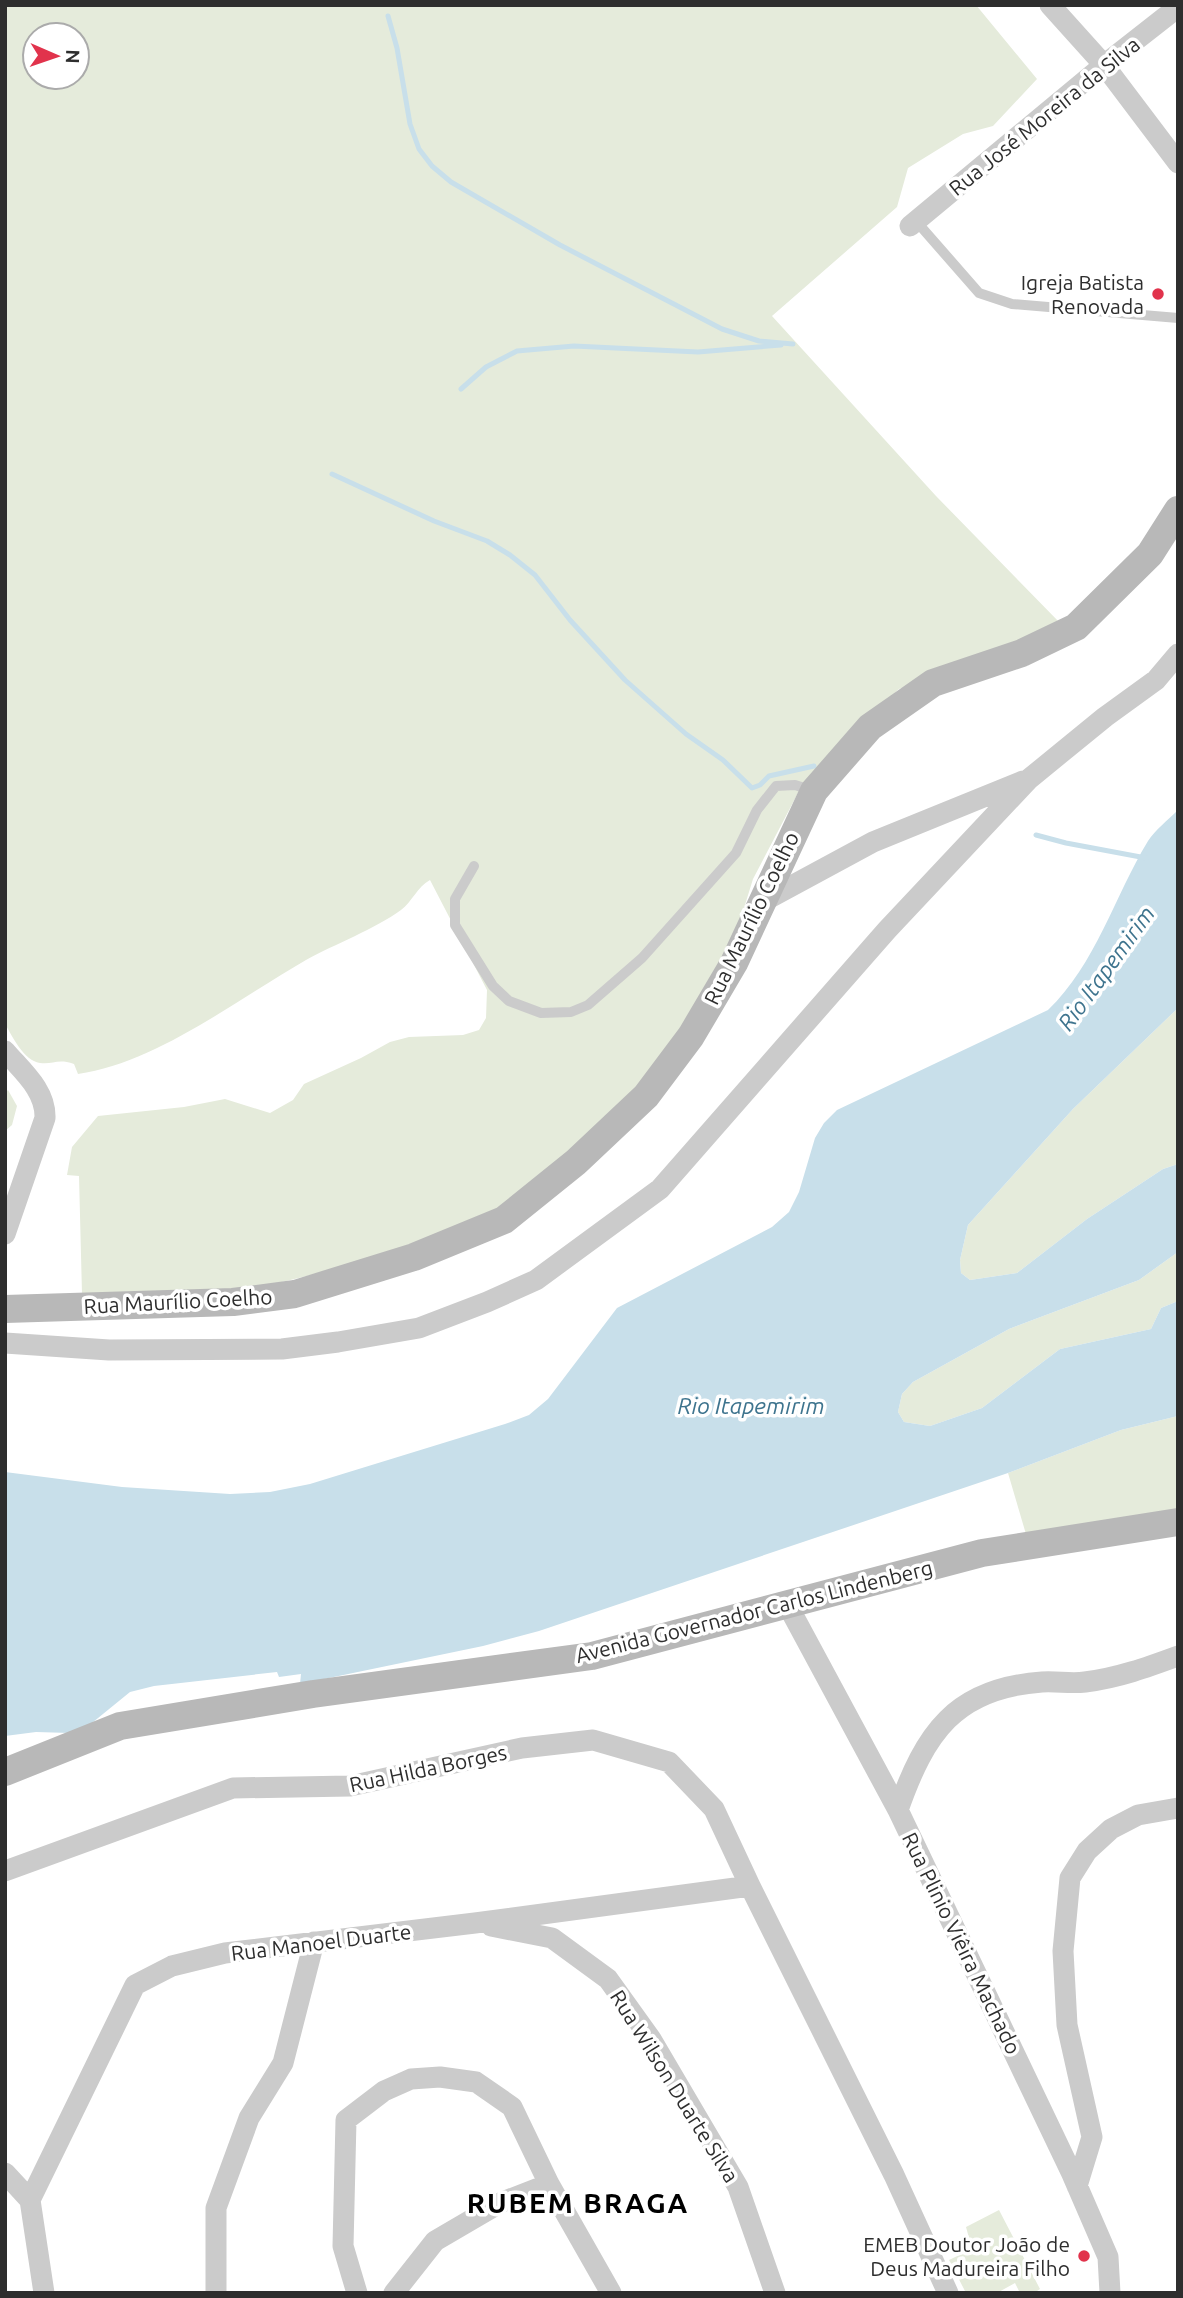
<svg xmlns="http://www.w3.org/2000/svg" width="1183" height="2298" viewBox="0 0 1183 2298" font-family="Ubuntu,sans-serif">
  <style>
    .green { fill: #e5ebdb; fill-rule: evenodd }
    .water { fill: #c8dfea }
    .lines { fill: none; stroke-linecap: round; stroke-linejoin: round }
    .stream { stroke: #c8dfea; stroke-width: 5 }
    .lane { stroke: #cbcbcb; stroke-width: 10 }
    .street { stroke: #cbcbcb; stroke-width: 21 }
    .secondary { stroke: #b8b8b8; stroke-width: 28 }
    .poi-dot { fill: #e1334c; stroke: #fff; stroke-width: 2.5 }
    .labels { text-anchor: middle; dominant-baseline: central; stroke-width: 7; stroke-linejoin: round; paint-order: stroke }
    .street-label { font-size: 21px; fill: #2e2e2e; stroke: #fff }
    .poi-label { font-size: 21px; fill: #2e2e2e; stroke: #fff; text-anchor: end }
    .water-label { font-size: 23px; font-style: italic; fill: #3e748e; stroke: #fff }
    .district-label { font-size: 28px; font-weight: bold; letter-spacing: 2px; fill: #000; stroke: #fff }
  </style>
  <rect width="100%" height="100%" fill="#fff"/>
  <path class="green" d="M5,5H976L1037,79L993,126L963,134L908,168L897,207L772,316L936,496L1061,624L1023,643L899,689L834,749L799,791L753,879L740,921L724,962L661,1058L603,1125L488,1217L349,1266L265,1286L214,1291L82,1294L79,1176L67,1175L72,1147L98,1116L184,1107L225,1099L270,1113L293,1100L304,1084L361,1058L390,1042L409,1037L463,1035L479,1030L486,1018L487,990L430,880C417,887 412,902 401,910C375,929 335,944 306,960C238,999 156,1063 78,1074L74,1064C57,1058 53,1065 40,1063C23,1060 13,1037 5,1024ZM35,35H77V77H35Z
    M1178,1008V1164L1163,1169L1087,1219L1017,1273L970,1280L961,1273L960,1260L968,1225L1073,1109Z
    M8,1090L17,1106L12,1125L5,1131V1093Z
    M1178,1252V1301L1161,1308L1151,1329L1060,1349L982,1408L930,1426L904,1422L898,1412L902,1394L913,1382L1009,1329L1139,1280Z
    M1178,1416V1511L1028,1541L1008,1473L1121,1430Z
    M999,2210L1040,2289L1034,2293H1020L1015,2283L997,2293H966L949,2260L972,2249L966,2227Z"/>
  <path class="water" d="M1178,810V1008L1073,1109L968,1225L960,1260L961,1273L970,1280L1017,1273L1087,1219L1163,1169L1178,1164V1252L1139,1280L1009,1329L913,1382L902,1394L898,1412L904,1422L930,1426L982,1408L1060,1349L1151,1329L1161,1308L1178,1301V1416L1121,1430L1008,1473L539,1631L483,1646L300,1684L301,1674L279,1677L277,1672L154,1686L130,1692L87,1727L70,1733L36,1732L5,1736V1472L122,1487L230,1494L270,1492L310,1484L505,1424L529,1415L548,1399L617,1308L772,1227L789,1212L799,1192L815,1138L824,1123L837,1110L1048,1010C1096,964 1114,897 1148,841C1155,830 1168,820 1178,810Z"/>
  <g class="lines">
    <path class="stream" d="M388,16L397,48L410,124L419,149L432,166L451,182L560,245L722,329L759,341L793,344
      M461,389L486,367L517,351L574,346L698,352L781,345
      M332,474L434,521L487,541L510,555L535,575L570,620L625,680L686,734L723,760L752,788L760,785L769,776L814,766
      M1036,835L1066,843L1146,858"/>
    <path class="lane" d="M916,221L979,293L1012,304L1178,318
      M474,866L455,899V925L493,986L509,1001L541,1013L571,1012L588,1005L642,958L736,853L757,810L776,786L795,785L814,791"/>
    <path class="street" d="M1050,5L1104,65L1178,163
      M910,226L1104,65L1178,7
      M762,902L873,842L1023,781
      M5,1051C22,1071 46,1090 45,1118L5,1234
      M5,1343L109,1350L282,1349L338,1342L419,1328L487,1302L536,1280L660,1189L887,930L1029,779L1105,717L1156,680L1178,654
      M787,1604L898,1810L1072,2174L1108,2257L1110,2293
      M898,1810C925,1733 955,1688 1042,1682C1057,1681 1071,1684 1085,1682C1118,1678 1148,1667 1178,1656
      M5,1871L233,1788L350,1786L522,1748L593,1740L669,1762L714,1809L750,1886L894,2175L948,2293
      M491,1926L552,1938L608,1979L651,2039L738,2187L775,2293
      M5,2173L30,2200L44,2293
      M1077,2186L1092,2137L1067,2025L1063,1951L1070,1878L1087,1851L1111,1829L1138,1815L1178,1808
      M30,2200L135,1985L172,1966L225,1953L475,1923L750,1886
      M216,2293V2208L249,2118L283,2063L314,1942
      M357,2293L343,2246L346,2120L384,2091L411,2079L440,2077L476,2082L512,2107L549,2184L611,2293
      M394,2293L435,2241L500,2203L549,2184"/>
    <path class="secondary" d="M5,1309L233,1302L295,1294L414,1257L504,1220L576,1162L646,1096L691,1036L734,963L814,791L870,727L933,683L1022,653L1076,627L1150,554L1178,510
      M5,1772L120,1726L313,1694L592,1656L982,1553L1178,1522"/>
  </g>
  <g class="poi-dot">
    <circle cx="1158" cy="294" r="7"/>
    <circle cx="1084" cy="2256" r="7"/>
  </g>
  <g class="labels">
    <g class="street-label">
      <text transform="translate(1044 116) rotate(-39)">Rua José Moreira da Silva</text>
      <text transform="translate(751 918) rotate(-64)">Rua Maurílio Coelho</text>
      <text transform="translate(178 1301) rotate(-3)">Rua Maurílio Coelho</text>
      <text transform="translate(754 1611) rotate(-14)">Avenida Governador Carlos Lindenberg</text>
      <text transform="translate(428 1768) rotate(-12)">Rua Hilda Borges</text>
      <text transform="translate(321 1942) rotate(-7)">Rua Manoel Duarte</text>
      <text transform="translate(962 1943) rotate(64)">Rua Plinio Viêira Machado</text>
      <text transform="translate(675 2086) rotate(58)">Rua Wilson Duarte Silva</text>
    </g>
    <g class="poi-label">
      <text x="1144" y="282">Igreja Batista<tspan x="1144" dy="24">Renovada</tspan></text>
      <text x="1070" y="2244">EMEB Doutor João de<tspan x="1070" dy="24">Deus Madureira Filho</tspan></text>
    </g>
    <g class="water-label">
      <text transform="translate(1106 968) rotate(-54)">Rio Itapemirim</text>
      <text x="751" y="1405">Rio Itapemirim</text>
    </g>
    <g class="district-label">
      <text x="578" y="2202">RUBEM BRAGA</text>
    </g>
  </g>
  <rect width="1183" height="2298" fill="none" stroke="#2e2e2e" stroke-width="14"/>
  <g transform="translate(56 56) rotate(92)"><circle r="33" fill="#ffffff" stroke="#ababab" stroke-width="2"/>
  <path d="M0-5L12 26L0 18L-12 26Z" fill="#e1334c"/>
  <text y="-10" font-size="19" font-weight="bold" text-anchor="middle" fill="#2e2e2e">N</text>
  </g>
</svg>
